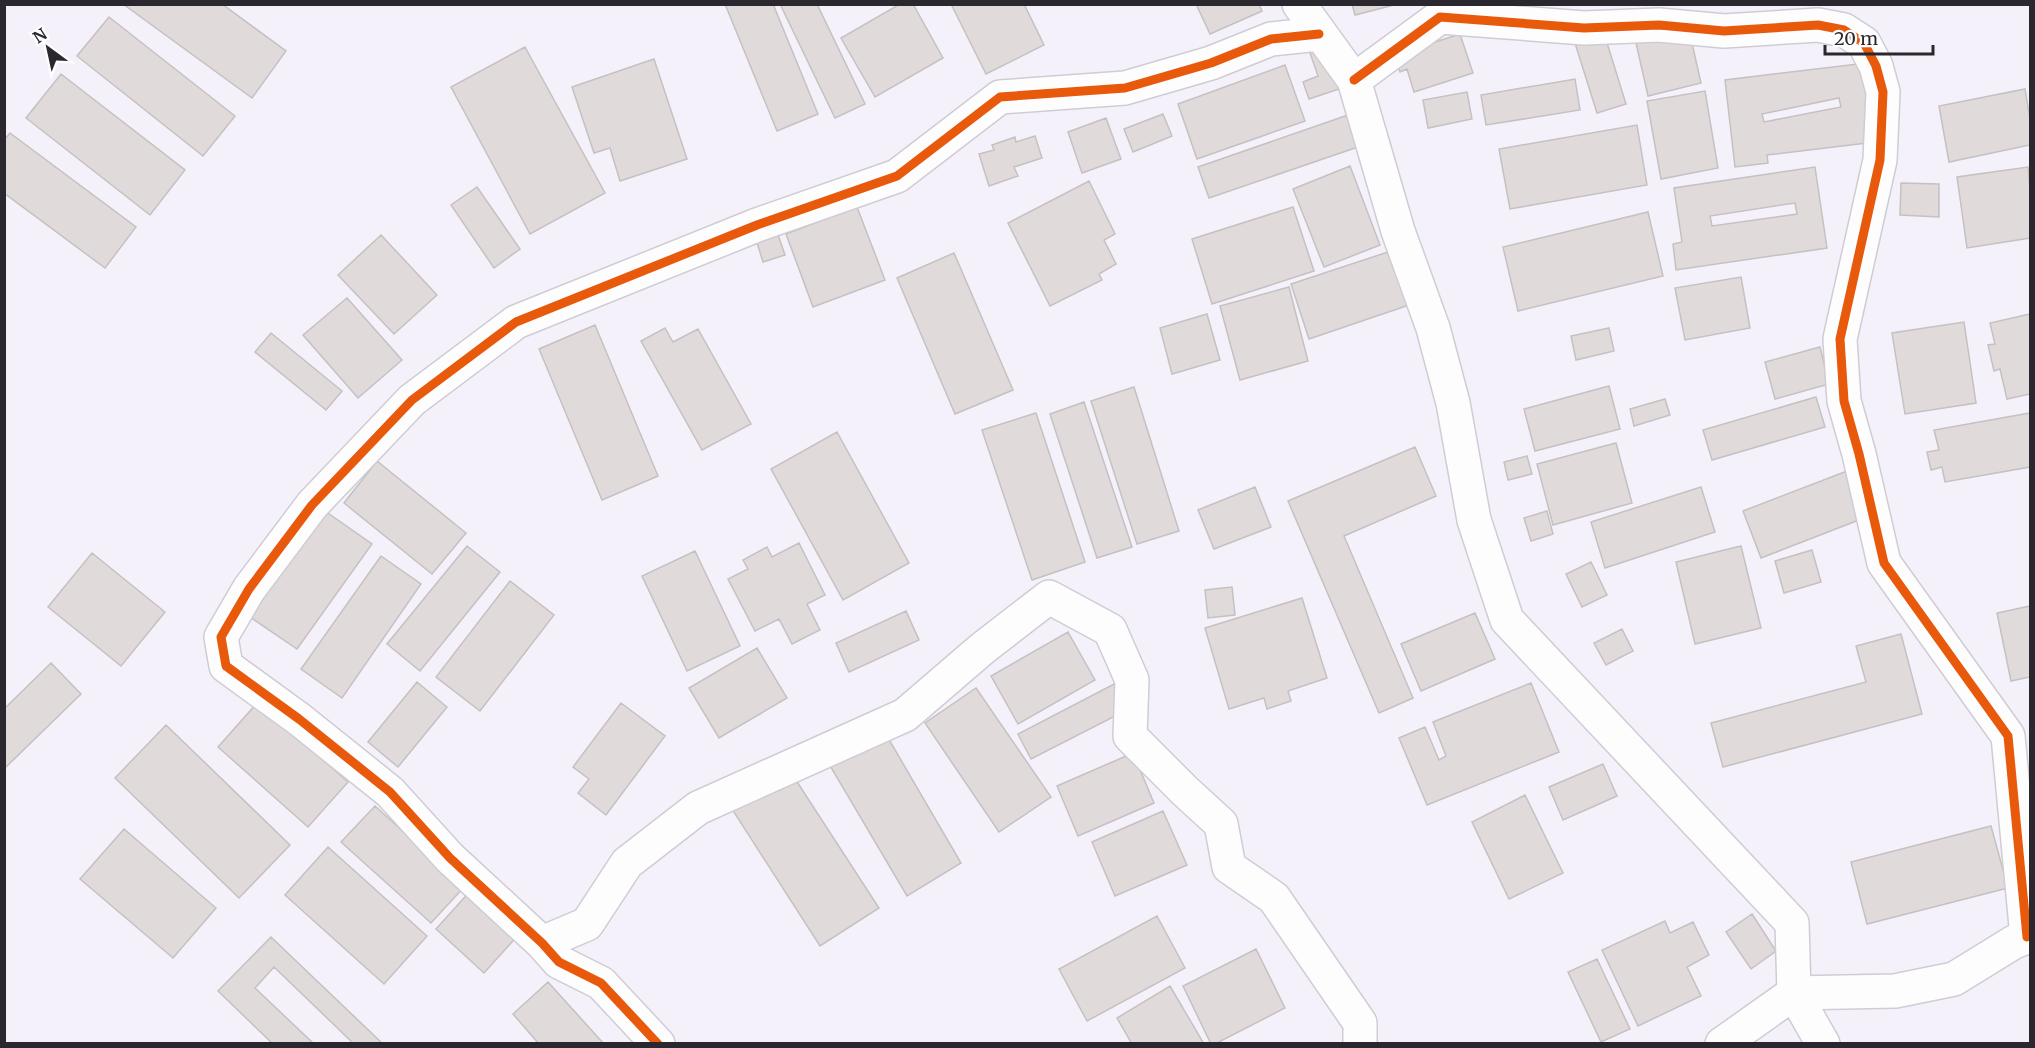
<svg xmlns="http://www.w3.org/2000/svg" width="2035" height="1048" viewBox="0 0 2035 1048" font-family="Merriweather,serif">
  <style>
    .building { fill: #e0dadb; stroke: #c5c0c1; stroke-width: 1.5; fill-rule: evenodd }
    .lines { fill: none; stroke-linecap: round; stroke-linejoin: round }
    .minor-casing { stroke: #cfccd4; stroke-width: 36 }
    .minor { stroke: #fefdfe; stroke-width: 33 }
    .cycleway-casing { stroke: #fefefe; stroke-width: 13 }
    .cycleway { stroke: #e8590c; stroke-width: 9 }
  </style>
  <rect width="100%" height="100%" fill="#f5f1fa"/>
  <path class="building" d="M123,4H222L286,51L252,98Z
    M725,4H773L818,114L777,131Z
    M780,4H817L865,104L835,118Z
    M900,4H913L943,58L875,97L841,38Z
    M951,4H1024L1044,45L986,74Z
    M1196,4H1259L1262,11L1210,34Z
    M1352,4H1398L1355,15Z
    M109,17L235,116L203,156L77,56Z
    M1603,30L1626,104L1597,113L1574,40Z
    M1689,30L1701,83L1648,96L1636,43Z
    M1460,34L1473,73L1414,92L1407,69L1400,72L1395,55Z
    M525,47L605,193L530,234L451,87Z
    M1325,48L1339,89L1309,99L1303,82L1318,76L1310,53Z
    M654,59L687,159L620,181L610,148L594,153L572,87Z
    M1866,63L1875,142L1767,155L1768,163L1735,167L1725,80ZM1839,98L1841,107L1764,122L1762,114Z
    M1285,65L1305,121L1197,159L1178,104Z
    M61,74L185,170L150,215L26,118Z
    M1575,79L1580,110L1486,125L1481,95Z
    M2025,89L2030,118V145L1949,162L1939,106Z
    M1705,91L1718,168L1661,179L1647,101Z
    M1467,92L1472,119L1428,128L1423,100Z
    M1163,114L1172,136L1133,152L1124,129Z
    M1348,115L1358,147L1209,198L1198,167Z
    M1106,118L1121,159L1082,173L1068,132Z
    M1637,125L1647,185L1510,209L1499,149Z
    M10,133L136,227L105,268L4,193V140Z
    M1035,136L1042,158L1014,167L1018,176L989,186L979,154L994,150L992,145L1015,137L1016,142Z
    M1350,166L1380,245L1324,267L1293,189Z
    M1815,167L1827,248L1676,270L1673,244L1682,242L1674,188ZM1795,203L1797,214L1712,226L1710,216Z
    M2028,167L2030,188V238L1967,248L1957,177Z
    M1089,181L1115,234L1104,240L1116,264L1099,274L1102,280L1050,306L1008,223Z
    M1901,183L1939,184V217L1900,215Z
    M477,187L520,249L494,268L451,205Z
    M857,207L885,280L813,307L786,234Z
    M1293,207L1314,271L1212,304L1192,239Z
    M1648,212L1663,276L1518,311L1503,247Z
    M775,226L785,255L763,262L754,233Z
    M381,235L437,295L394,334L338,275Z
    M1397,249L1415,303L1309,339L1291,284Z
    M954,253L1013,390L955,414L897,278Z
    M1741,277L1750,328L1685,340L1675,288Z
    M1289,287L1308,361L1240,380L1220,306Z
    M347,298L402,360L358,398L303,335Z
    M1207,314L1220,360L1172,374L1160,328Z
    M2030,314V394L2007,399L2000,369L1994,371L1988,345L1995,344L1990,323Z
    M1964,322L1976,403L1905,414L1892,333Z
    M595,325L658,476L602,500L539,349Z
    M665,328L673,342L698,329L751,424L702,450L641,341Z
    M1609,328L1614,351L1576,360L1571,336Z
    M271,333L342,391L326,410L255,352Z
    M1820,347L1829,384L1775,399L1765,362Z
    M1609,386L1620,429L1535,451L1524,409Z
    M1134,387L1179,531L1137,544L1091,401Z
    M1816,397L1825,427L1712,460L1703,430Z
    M1665,399L1670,415L1634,426L1630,409Z
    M1084,402L1132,547L1097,558L1050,414Z
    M1036,413L1085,562L1032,580L982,430Z
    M2030,413V467L1945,482L1942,467L1931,470L1927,452L1939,450L1934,430Z
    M837,432L909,563L843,600L771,469Z
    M1616,443L1632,503L1553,525L1537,464Z
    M1415,447L1436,496L1344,536L1413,698L1379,713L1288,501Z
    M1527,456L1532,474L1508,480L1504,462Z
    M377,461L466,533L432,574L344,503Z
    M1847,471L1864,518L1761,558L1743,511Z
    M1255,487L1271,527L1214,549L1198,510Z
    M1701,487L1715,532L1605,568L1591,522Z
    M325,511L372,544L297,649L250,617Z
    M1547,511L1553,534L1531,541L1524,518Z
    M799,543L825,595L807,604L820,630L792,644L779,619L755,631L728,579L748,569L743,560L767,547L772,557Z
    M467,546L500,572L420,671L387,644Z
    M1741,546L1761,628L1695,644L1676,562Z
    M1812,550L1821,582L1784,593L1775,561Z
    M695,551L740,646L687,671L642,576Z
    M92,553L165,612L121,666L48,607Z
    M381,556L421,584L342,698L301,669Z
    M1591,562L1607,595L1582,607L1566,574Z
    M510,581L554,615L480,711L436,677Z
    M1232,587L1235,615L1208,618L1205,590Z
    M1302,598L1327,678L1288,691L1291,701L1267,709L1264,698L1229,709L1205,628Z
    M2030,606V677L2011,681L1997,613Z
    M906,611L919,640L849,672L836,643Z
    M1475,613L1495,659L1421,691L1401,644Z
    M1622,629L1633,651L1606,665L1594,643Z
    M1068,632L1095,680L1018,724L991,676Z
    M1901,634L1922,714L1723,767L1711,723L1866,682L1856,646Z
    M757,648L787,698L719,738L689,688Z
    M51,663L81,694L4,769V709Z
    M417,682L447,707L398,767L368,742Z
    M1116,683L1129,709L1031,759L1018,734Z
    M1531,683L1559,752L1427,805L1399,738L1425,727L1439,760L1446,756L1433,722Z
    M976,688L1051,797L999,832L925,723Z
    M258,702L348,782L308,827L218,747Z
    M621,703L665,736L606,815L578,793L589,779L573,767Z
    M166,725L290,845L239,898L115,778Z
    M884,731L961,863L907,896L829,764Z
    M1133,753L1154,803L1078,836L1057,786Z
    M1603,764L1617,796L1563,820L1549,787Z
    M790,771L879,908L820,946L732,809Z
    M1525,795L1563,873L1509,899L1472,822Z
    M375,806L464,887L431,923L341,842Z
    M1163,811L1187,865L1115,896L1092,842Z
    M1991,826L2008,888L1867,924L1851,862Z
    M124,829L216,908L173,958L80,879Z
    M328,847L427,936L384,984L285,895Z
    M473,888L521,932L484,973L436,929Z
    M1752,914L1776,951L1751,969L1726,932Z
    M1157,916L1185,968L1087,1021L1059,969Z
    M1665,921L1670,933L1693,922L1709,955L1687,967L1701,996L1638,1026L1602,950Z
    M271,937L383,1044H354L274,967L255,988L314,1044H273L218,991Z
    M1256,949L1285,1008L1215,1044H1211L1183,986Z
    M1597,959L1630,1029L1601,1042L1568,972Z
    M548,982L604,1044H539L513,1014Z
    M1170,986L1204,1044H1132L1117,1018Z"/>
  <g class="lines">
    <defs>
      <path id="minor" d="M1299,4L1354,80L1398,231L1433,328L1453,403L1474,520L1507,620L1792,923L1794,993L1823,1044
        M1354,80L1440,17L1584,28L1659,25L1724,31L1818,25L1844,30L1864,43L1876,66L1883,92L1880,160L1840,339L1844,401L1859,454L1884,563L2008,736L2027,937
        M542,943L587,924L627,863L698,808L905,715L983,648L1049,597L1110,630L1132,680L1130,736L1185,791L1221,824L1229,867L1274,898L1360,1023V1044
        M658,1044L601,983L559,962L542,943L450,858L390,792L299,719L226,666L221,637L249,589L312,505L412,400L516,322L757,225L897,176L1000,97L1125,88L1211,63L1271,39L1319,34
        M1722,1044L1794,993L1895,991L1954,979L2014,942L2030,936"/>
    </defs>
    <use href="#minor" class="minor-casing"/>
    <use href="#minor" class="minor"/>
    <defs>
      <path id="cycleway" d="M1354,80L1440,17L1584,28L1659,25L1724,31L1818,25L1844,30L1864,43L1876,66L1883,92L1880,160L1840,339L1844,401L1859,454L1884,563L2008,736L2027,937
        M658,1044L601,983L559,962L542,943L450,858L390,792L299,719L226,666L221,637L249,589L312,505L412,400L516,322L757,225L897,176L1000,97L1125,88L1211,63L1271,39L1319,34"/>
    </defs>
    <use href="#cycleway" class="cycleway-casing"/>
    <use href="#cycleway" class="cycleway"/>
  </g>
  <rect width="2035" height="1048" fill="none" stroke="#2a272f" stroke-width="12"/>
  <g transform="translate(48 48) rotate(327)" stroke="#fefefe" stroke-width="4.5" paint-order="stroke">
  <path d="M0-4.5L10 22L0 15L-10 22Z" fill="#2a272f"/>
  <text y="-9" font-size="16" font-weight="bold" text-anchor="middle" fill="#2a272f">N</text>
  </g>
  <path d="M1825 45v9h108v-9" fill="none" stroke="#2a272f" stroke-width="3"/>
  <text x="1834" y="45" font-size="18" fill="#2a272f" stroke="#fefefe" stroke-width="4.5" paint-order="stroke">20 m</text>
</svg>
